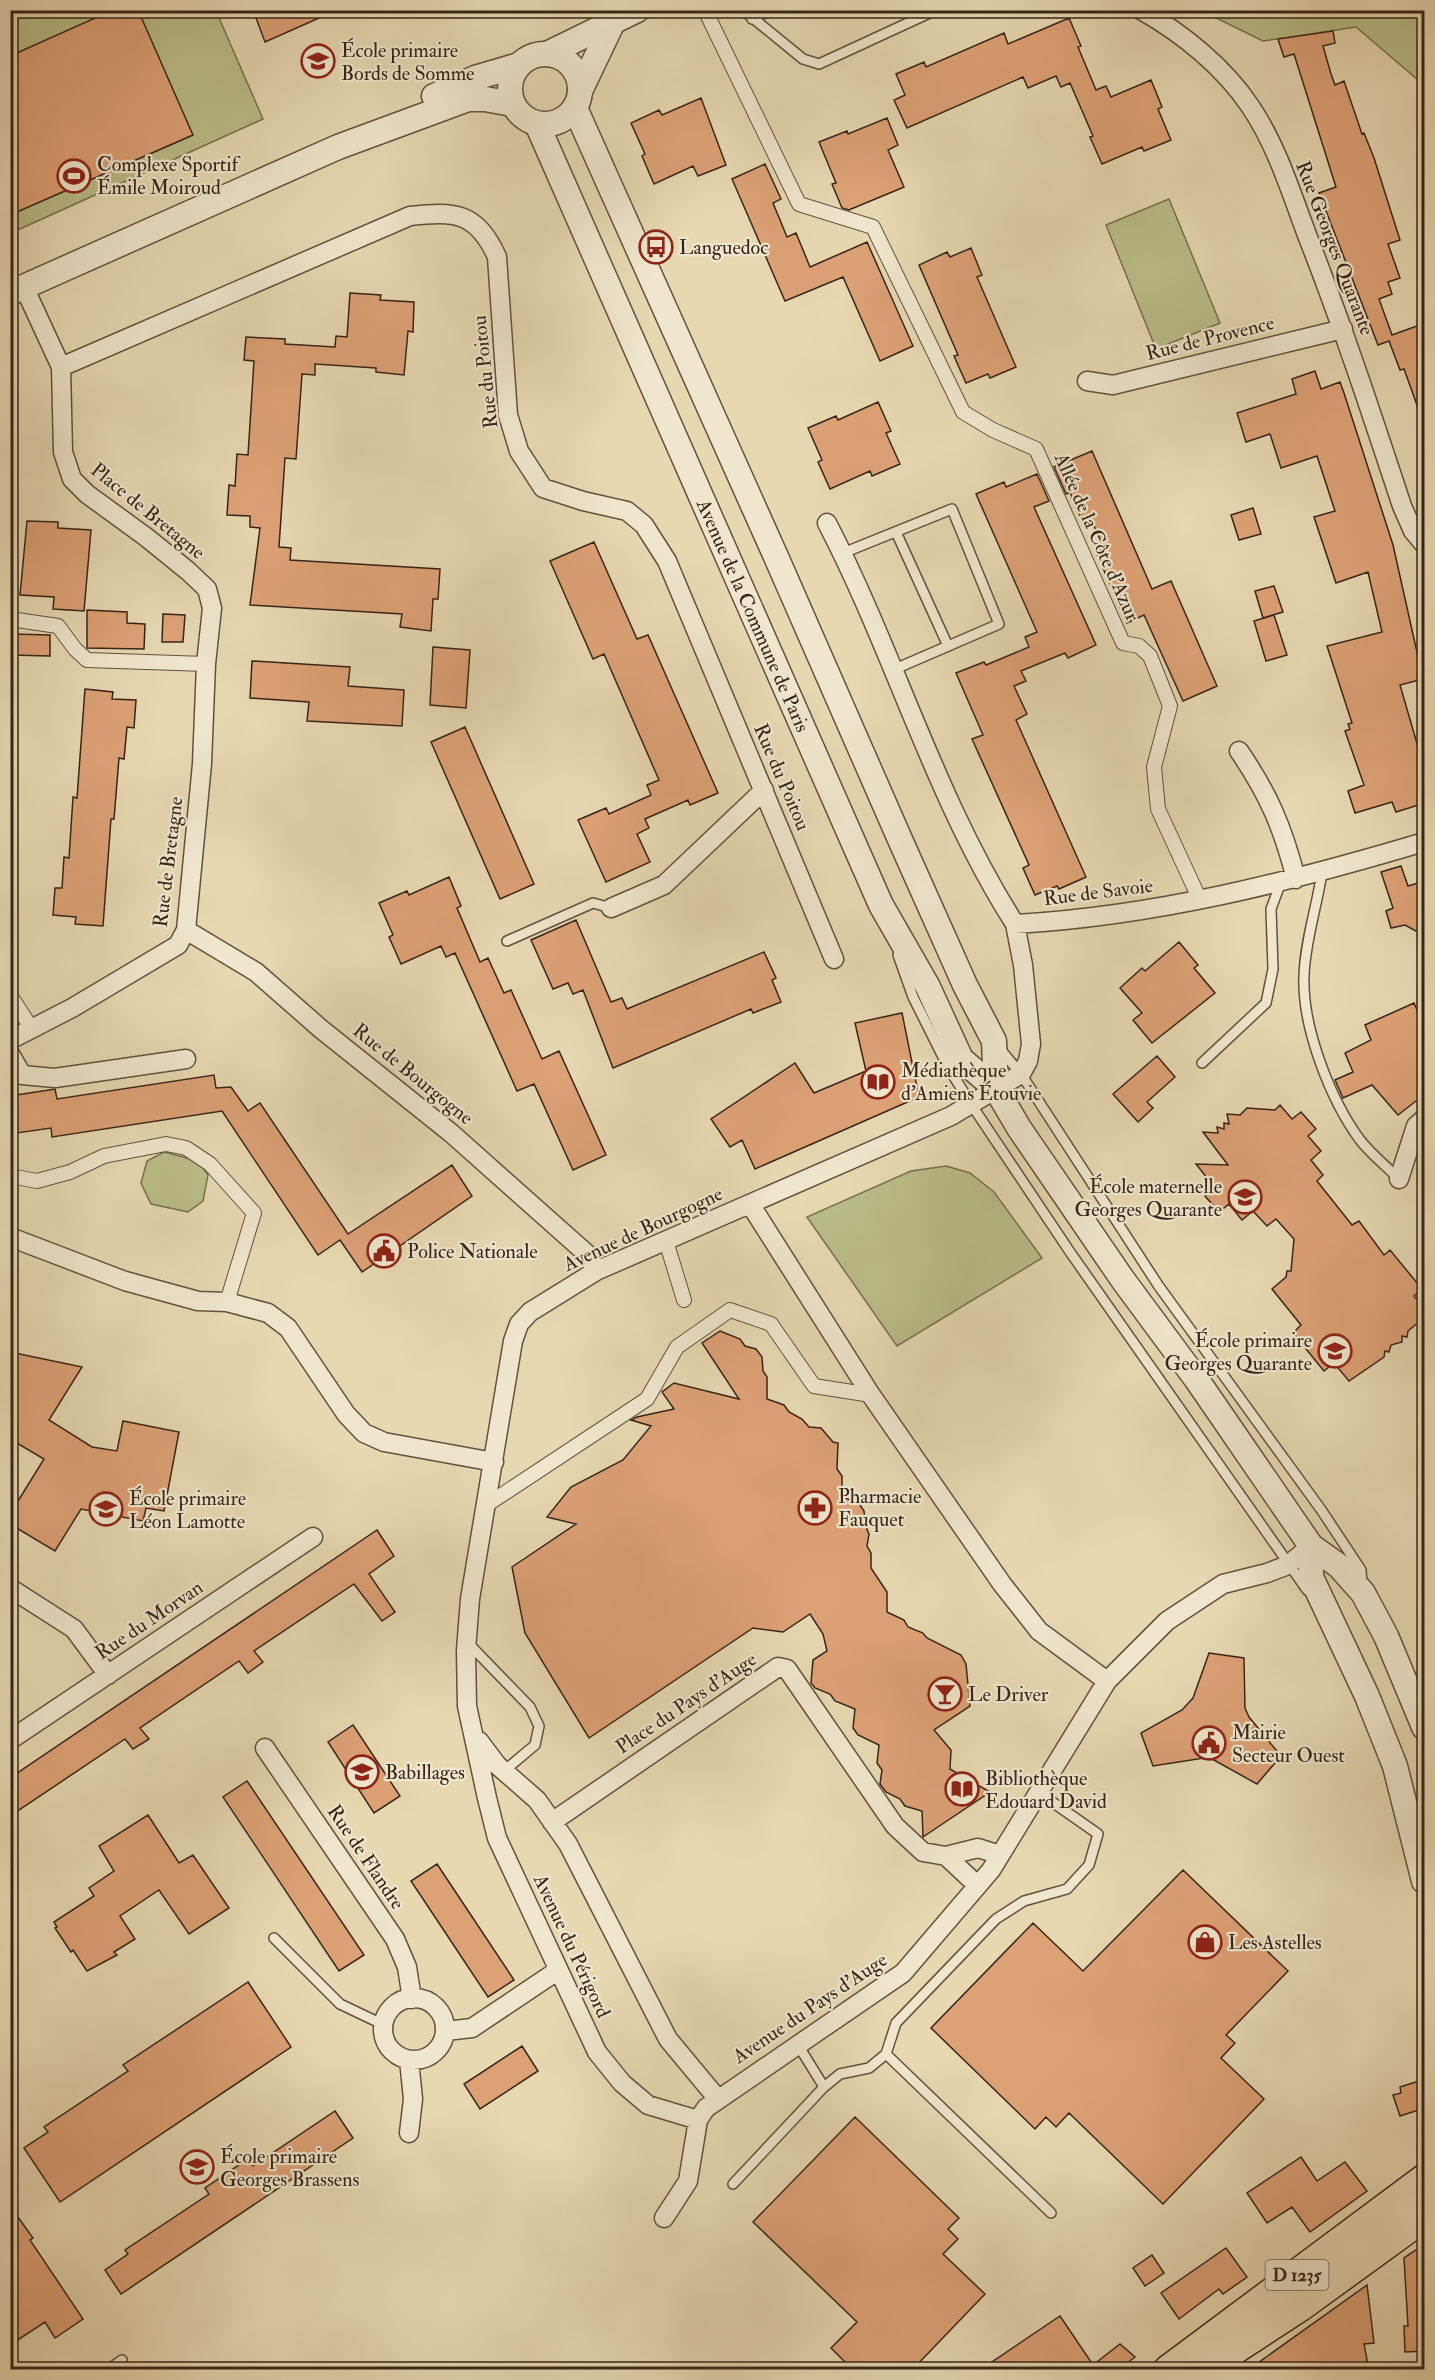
<svg xmlns="http://www.w3.org/2000/svg" width="1435" height="2380" viewBox="0 0 1435 2380" font-family="'IM FELL Double Pica',serif">
  <style>
    .green { fill: #babd89; stroke: #787050; stroke-width: 1.5 }
    .building { fill: #dda176; stroke: #372418; stroke-width: 1.5 }
    .lines { fill: none; stroke-linecap: round; stroke-linejoin: round }
    .service-casing { stroke: #63513e; stroke-width: 12 }
    .pedestrian-casing { stroke: #63513e; stroke-width: 16 }
    .minor-casing { stroke: #63513e; stroke-width: 21 }
    .tertiary-casing { stroke: #63513e; stroke-width: 27 }
    .primary-casing { stroke: #372418; stroke-width: 33 }
    .service { stroke: #efe6cd; stroke-width: 9 }
    .pedestrian { stroke: #efe6cd; stroke-width: 14 }
    .minor { stroke: #efe6cd; stroke-width: 18 }
    .tertiary { stroke: #efe6cd; stroke-width: 24 }
    .primary { stroke: #e7d8b2; stroke-width: 30 }
    .labels { text-anchor: middle; dominant-baseline: central; stroke-width: 4.5; stroke-linejoin: round; paint-order: stroke }
    .shield { fill: #efe6cd; stroke: #6e5e4e; stroke-width: 1.5 }
    .shield-label { font-size: 18px; font-weight: bold; fill: #372418 }
    .poi-label { font-size: 20px; fill: #372418; stroke: #efe6cd; text-anchor: start }
    .street-label { font-size: 20px; fill: #372418; stroke: #efe6cd }
  </style>
  <rect width="100%" height="100%" fill="#e7d8b2"/>
  <filter id="stains"><feTurbulence type="fractalNoise" baseFrequency=".00333" numOctaves="4"/><feColorMatrix values="0 0 0 0 .2 0 0 0 0 .09 0 0 0 0 .02 0 0 0 .5 -.17"/></filter>
  <radialGradient id="worn" r=".72"><stop offset=".6" stop-color="#630" stop-opacity="0"/><stop offset="1" stop-color="#630" stop-opacity=".3"/></radialGradient>
  <path class="green" d="M10,11H216L263,119L11,233Z
    M1202,11H1424V85L1356,27L1263,41Z
    M1169,199L1220,323L1156,349L1106,225Z
    M164,1152L198,1161L208,1175L203,1201L188,1212L151,1204L141,1183L147,1161Z
    M946,1166L970,1173L994,1192L1042,1258L897,1346L807,1217L911,1171Z"/>
  <path class="building" d="M113,10H138L193,135L10,215V56Z
    M253,10H337L265,42Z
    M1069,18L1081,46L1078,47L1096,90L1106,86L1111,97L1151,80L1162,107L1158,109L1171,140L1144,151L1142,147L1102,164L1090,137L1093,136L1070,83L1061,87L1056,76L1028,88L1023,77L907,128L894,100L905,95L896,74L924,62L926,67L1004,33L1008,44Z
    M1333,31L1335,43L1323,46L1331,74L1335,85L1344,81L1362,134L1364,133L1374,158L1400,240L1388,244L1400,278L1388,282L1392,294L1379,299L1392,335L1425,323V419H1422L1404,369L1400,370L1389,341L1378,345L1319,193L1336,187L1294,54L1284,57L1278,39Z
    M701,98L726,165L698,176L693,166L654,184L642,156L645,154L631,123L659,110L662,115Z
    M887,118L898,145L888,150L904,187L849,210L842,208L832,184L836,183L819,142L847,131L848,134Z
    M765,164L781,199L773,203L787,237L796,233L810,267L867,242L913,346L880,361L843,277L785,301L732,179Z
    M971,248L982,275L977,277L1016,367L990,378L988,374L966,383L954,356L958,355L919,265L947,252L950,257Z
    M350,293L381,295L380,300L414,302L413,332L408,331L404,375L376,372V368L315,364V375L302,374L296,459L285,458L279,547L291,548L290,560L440,569L438,599H433L431,631L400,627L402,614L250,605L260,528L250,527V516L227,515L229,485L235,486L237,454L248,455L254,361L244,360L246,337L285,339V344L335,347L336,336L347,337Z
    M1315,371L1321,389L1340,382L1344,393L1393,545L1423,679L1400,685L1425,771V803L1396,812L1392,802L1355,813L1348,791L1364,785L1345,731L1350,729L1348,724L1352,723L1327,646L1382,632L1368,572L1336,583L1314,517L1335,511L1317,456L1281,468L1270,434L1246,442L1237,413L1296,394L1292,379Z
    M878,402L891,431L886,433L900,464L872,476L870,471L830,489L818,462L822,460L808,428L836,416L838,420Z
    M1092,451L1152,589L1171,581L1217,686L1183,701L1144,615L1127,623L1096,552L1104,548L1089,515L1081,518L1070,492L1066,494L1054,467Z
    M1037,474L1049,501L1034,507L1096,645L1068,658L1065,653L1021,671L1026,681L1014,686L1027,714L1016,720L1086,877L1059,889L1057,886L1035,895L1023,868L1029,865L972,739L983,735L956,673L984,662L986,665L1029,647L1025,637L1037,632L976,494L1004,482L1006,487Z
    M1253,508L1261,534L1239,540L1231,515Z
    M27,521L58,522V528L91,530L84,611L53,609L54,597L20,595Z
    M594,542L637,639L648,635L718,793L690,805L688,800L645,819L649,828L637,834L650,862L606,882L578,820L606,808L609,814L651,795L647,785L659,780L604,654L593,659L550,561Z
    M1274,586L1283,612L1263,618L1255,591Z
    M87,610L127,612V623L145,624L144,649L87,648Z
    M163,614L185,615L183,642H162Z
    M1274,615L1287,655L1266,661L1254,621Z
    M10,634L50,635V656L10,655Z
    M433,647L470,650L466,708L430,705Z
    M252,661L350,667L348,686L404,690L402,726L307,721L309,702L250,698Z
    M85,689L113,692L112,699L136,700L134,728L127,727L124,759L119,758L114,819H111L103,926L75,924L76,917L53,915L55,888H62L64,857L69,858L73,797L77,798Z
    M465,727L534,884L500,899L431,742Z
    M1401,866L1408,886L1425,881V936L1405,925L1391,928L1386,911L1393,908L1381,872Z
    M449,877L461,906L457,908L480,962L488,958L504,993L511,990L542,1059L559,1051L606,1155L573,1170L534,1084L517,1091L455,953L446,957L441,946L401,964L389,937L393,935L379,903L407,891L409,895Z
    M576,920L611,1002L622,998L627,1009L764,952L776,978L772,980L781,1002L753,1013L751,1009L613,1068L583,990L573,994L568,983L553,989L531,940Z
    M1179,942L1198,965L1194,968L1215,993L1152,1043L1133,1020L1142,1013L1120,988L1142,968L1145,971Z
    M1414,1003L1425,1028V1094L1398,1115L1372,1085L1343,1098L1335,1080L1353,1072L1345,1053L1371,1040L1365,1025Z
    M902,1013L919,1097L755,1169L742,1140L730,1147L711,1119L795,1063L814,1093L866,1071L855,1023Z
    M1157,1056L1175,1077L1147,1102L1153,1108L1138,1122L1113,1094Z
    M214,1075L216,1088L231,1087L248,1111L260,1103L348,1234L452,1165L472,1196L362,1272L340,1240L318,1255L222,1111L52,1137L51,1128L10,1134V1096L55,1089L57,1099Z
    M1280,1105L1292,1119L1301,1112L1316,1129L1308,1136L1321,1151L1311,1160L1323,1175L1317,1181L1352,1225L1359,1221L1384,1255L1390,1250L1422,1289L1414,1296L1425,1309V1317L1408,1331L1407,1337L1402,1336V1342L1391,1345L1389,1352L1385,1351L1384,1357L1349,1381L1334,1363L1324,1371L1293,1333L1301,1325L1272,1289L1286,1277L1287,1271H1291L1294,1239L1276,1219L1267,1226L1253,1211L1242,1220L1229,1204L1219,1212L1205,1196L1215,1188L1196,1164L1228,1165L1203,1132L1218,1133L1217,1127L1224,1129V1123L1229,1124L1227,1114L1240,1115L1247,1108L1275,1110Z
    M720,1331L740,1339L745,1346L756,1349L762,1357L763,1371L767,1377V1399L784,1405L789,1412L802,1419L809,1427L821,1428L833,1442L838,1443L837,1469L842,1476V1496L860,1505L864,1511L866,1527L869,1534L867,1546L871,1553V1568L887,1592V1612L904,1620L908,1627L923,1633L927,1638L961,1655L966,1664L970,1706L934,1730L951,1750L950,1769L990,1792L923,1837L922,1811L905,1806L900,1799L886,1792L880,1784L882,1770L877,1763L879,1745L858,1735L853,1728L855,1709L835,1701L830,1694L815,1688L811,1683L813,1660L827,1651L823,1634L810,1614L783,1632L753,1628L589,1738L525,1633L512,1567L576,1524L547,1517L571,1487L623,1460L651,1426L631,1420L637,1417L674,1409L662,1392L674,1383L739,1399L702,1343Z
    M10,1352L82,1367L49,1420L92,1447L117,1451L123,1421L179,1432L164,1511L146,1508L143,1521L81,1509L55,1551L10,1524V1514L44,1459L10,1439Z
    M377,1530L394,1556L369,1574L395,1612L382,1621L354,1584L254,1651L263,1662L248,1673L239,1661L140,1728L149,1739L133,1749L125,1739L10,1816V1778Z
    M1209,1653L1244,1658L1245,1708L1249,1717L1281,1756L1257,1784L1214,1760L1204,1758L1153,1766L1141,1733L1182,1710L1193,1698Z
    M353,1725L400,1796L374,1813L328,1742Z
    M247,1781L364,1955L339,1971L223,1797Z
    M148,1815L179,1863L193,1855L229,1908L189,1934L159,1890L120,1916L135,1939L114,1952L117,1955L87,1971L73,1950L71,1952L55,1928L57,1927L54,1922L94,1896L89,1888L114,1871L99,1846Z
    M437,1864L514,1980L488,1997L411,1881Z
    M1183,1870L1288,1971L1226,2035L1235,2043L1221,2058L1264,2099L1163,2204L1069,2113L1056,2127L1046,2117L1035,2129L931,2028L1033,1923L1083,1971Z
    M248,1982L291,2047L60,2202L24,2148L48,2132L44,2127L128,2071L123,2065Z
    M522,2046L538,2071L480,2109L464,2084Z
    M1425,2079V2108L1400,2116L1393,2095L1401,2093L1400,2087Z
    M335,2111L353,2138L121,2294L105,2270L128,2254L125,2250L209,2194L205,2188L239,2165L249,2159L253,2166Z
    M855,2117L959,2218L948,2229L958,2239L943,2254L985,2294L912,2370H853L831,2348L857,2322L753,2222Z
    M1301,2157L1317,2181L1345,2162L1367,2191L1310,2232L1292,2207L1267,2223L1247,2193Z
    M10,2206L33,2238L30,2240L83,2319L55,2338L45,2322L10,2345Z
    M1425,2244V2351L1405,2352L1404,2326H1408L1404,2258Z
    M1226,2248L1247,2277L1223,2294L1219,2289L1179,2319L1161,2293Z
    M1152,2255L1164,2273L1145,2286L1133,2268Z
    M1367,2285L1374,2343L1364,2344L1368,2365L1357,2366V2370H1248Z
    M1060,2316L1093,2365L1120,2344L1135,2357L1118,2370H980Z"/>
  <g class="lines">
    <defs>
      <path id="service" d="M743,10L803,59L819,64L936,10
        M752,19L771,10
        M896,532L948,646
        M843,553L952,509L999,624L895,669
        M1322,872C1317,907 1305,941 1304,976C1302,1027 1330,1099 1360,1140C1371,1154 1386,1166 1399,1179
        M507,941L593,903L611,908
        M898,955L913,997L948,1067L971,1104L1070,1252L1307,1590
        M1000,1049L1021,1074L1158,1285L1322,1511L1361,1570L1362,1585
        M1202,1063L1266,1003L1273,969L1271,909L1281,882
        M467,1642L530,1707L539,1726L535,1745L504,1771
        M1038,1792L1098,1834L1089,1865L1067,1889L1024,1901L996,1919L896,2023L886,2054L1051,2213
        M274,1938L340,2004L382,2024
        M798,2045L824,2087
        M733,2184L824,2087L840,2074L869,2068L886,2054
        M108,2370L122,2360"/>
      <path id="pedestrian" d="M705,10L799,204L873,227L963,412L993,430L1036,449L1123,643L1139,646L1150,656L1170,706L1154,767L1158,809L1200,900
        M10,619L58,626L75,649L87,660L206,664
        M10,995L32,1029
        M10,1176L37,1181L70,1172L104,1156L166,1144L186,1148L210,1164L254,1213L227,1302
        M666,1241L684,1300
        M488,1504L647,1399L677,1347L730,1310L771,1324L814,1386L871,1395"/>
      <path id="minor" d="M1141,10C1182,33 1224,67 1250,106C1276,144 1291,192 1307,235C1342,324 1372,415 1402,506L1413,531L1424,544
        M61,367L410,216C455,211 477,212 497,257L508,415L519,451L543,488L583,501L627,511L644,525L667,561L834,959
        M1087,381L1113,385L1343,329
        M827,523C895,654 935,799 1015,924C1156,916 1290,882 1424,842
        M1239,751C1269,795 1283,828 1296,879
        M611,908L664,885L764,790
        M186,930L256,972L321,1029L451,1133L587,1254L596,1271
        M10,1040L72,1008L178,945L186,930L202,764L206,664L212,608L207,589L188,571L146,537L87,494L72,479L63,452L61,367L24,287
        M10,1054L22,1075L55,1078L186,1059
        M1399,1179L1416,1126L1424,1119
        M750,1204L871,1395L1002,1584L1039,1631L1107,1681
        M10,1237L125,1281L198,1301L227,1302L268,1313L288,1328L346,1414L364,1433L384,1442L494,1462
        M10,1588L74,1629L108,1675
        M10,1740L313,1537
        M479,1741L497,1765L537,1800L568,1844L668,2039L717,2098
        M265,1748L395,1939L407,1967L412,1999
        M552,1822L778,1667L787,1669L895,1826L923,1852L946,1856L978,1848L1000,1855
        M946,1856L977,1885
        M383 2029a31 31 0 1 1 62 0a31 31 0 1 1-62 0Z
        M446,2031L472,2028L557,1971
        M409,2060L413,2099L409,2133
        M698,2120L648,2105L622,2083L597,2052L497,1838L487,1798L467,1706L466,1650L470,1599L513,1341L519,1324L530,1312L596,1271L951,1116L1021,1074L1028,1061L1031,1044L1023,965L1015,924
        M664,2218L688,2181L698,2120L706,2108L903,1973L991,1870L1107,1681L1167,1621L1223,1584L1267,1573L1288,1565L1311,1546"/>
      <g id="tertiary">
        <path d="M547,54L637,10"/>
        <circle cx="545" cy="89" r="35"/>
        <path d="M580,91L613,22"/>
        <path d="M434,96L475,78L519,65"/>
        <path d="M575,108L777,559L902,844L965,985L994,1041L996,1089"/>
        <path id="s1" d="M537,124L881,905L928,987L961,1059L996,1089L1019,1128L1123,1280L1197,1380L1311,1546L1339,1566L1363,1593L1386,1636L1424,1727"/>
        <path d="M10,293L338,147L468,99H485L513,104"/>
        <path d="M1311,1546V1577L1367,1696L1395,1766L1424,1881"/>
      </g>
      <path id="primary" d="M1169,2370L1424,2180
        M1202,2370L1300,2306L1424,2216"/>
    </defs>
    <use href="#service" class="service-casing"/>
    <use href="#pedestrian" class="pedestrian-casing"/>
    <use href="#minor" class="minor-casing"/>
    <use href="#tertiary" class="tertiary-casing"/>
    <use href="#primary" class="primary-casing"/>
    <use href="#service" class="service"/>
    <use href="#pedestrian" class="pedestrian"/>
    <use href="#minor" class="minor"/>
    <use href="#tertiary" class="tertiary"/>
    <use href="#primary" class="primary"/>
  </g>
  <defs>
    <symbol id="school-ring" viewBox="-11 -11 22 22"><circle r="9.5" fill="#efe6cd" stroke="#8f2418" stroke-width="1.5"/><path d="M0-5L7-2L0 1L-7-2ZM-4 1L0 2.5L4 1V4Q0 6-4 4Z" fill="#8f2418"/></symbol>
    <symbol id="stadium-ring" viewBox="-11 -11 22 22"><circle r="9.5" fill="#efe6cd" stroke="#8f2418" stroke-width="1.5"/><path d="M0-5a6.5 5 0 1 0 0 10a6.5 5 0 1 0 0-10ZM-3.5-1.8h7v3.6h-7Z" fill="#8f2418"/></symbol>
    <symbol id="bus-ring" viewBox="-11 -11 22 22"><circle r="9.5" fill="#efe6cd" stroke="#8f2418" stroke-width="1.5"/><path d="M-5-6H5V4H4V6H2V4H-2V6H-4V4H-5ZM-3.5-4V0h7V-4ZM-3.5 1.2v1.5H-2V1.2ZM2 1.2v1.5H3.5V1.2Z" fill="#8f2418"/></symbol>
    <symbol id="library-ring" viewBox="-11 -11 22 22"><circle r="9.5" fill="#efe6cd" stroke="#8f2418" stroke-width="1.5"/><path d="M-6-4Q-3-5.5-.7-3.5V5Q-3 3-6 4ZM6-4Q3-5.5 .7-3.5V5Q3 3 6 4Z" fill="#8f2418"/></symbol>
    <symbol id="civic-ring" viewBox="-11 -11 22 22"><circle r="9.5" fill="#efe6cd" stroke="#8f2418" stroke-width="1.5"/><path d="M-.6-6.5H3V-4.5H.6V-3L4-1V1h2V6H-6V1h2V-1L-.6-3ZM-1.2 2.5V6h2.4V2.5Z" fill="#8f2418"/></symbol>
    <symbol id="pharmacy-ring" viewBox="-11 -11 22 22"><circle r="9.5" fill="#efe6cd" stroke="#8f2418" stroke-width="1.5"/><path d="M-2-6h4v4h4v4h-4v4h-4v-4h-4v-4h4Z" fill="#8f2418"/></symbol>
    <symbol id="bar-ring" viewBox="-11 -11 22 22"><circle r="9.5" fill="#efe6cd" stroke="#8f2418" stroke-width="1.5"/><path d="M-6-5H6L.8 .8V4.5H3.5V6h-7V4.5H-.8V.8Z" fill="#8f2418"/></symbol>
    <symbol id="shop-ring" viewBox="-11 -11 22 22"><circle r="9.5" fill="#efe6cd" stroke="#8f2418" stroke-width="1.5"/><path d="M-5-2.5h2.3a2.7 3.5 0 0 1 5.4 0H5L5.5 6h-11ZM-1.5-2.5h3a1.5 2.3 0 0 0-3 0Z" fill="#8f2418"/></symbol>
  </defs>
  <g fill-rule="evenodd">
    <use href="#school-ring" x="299" y="42" width="38" height="38"/>
    <use href="#stadium-ring" x="55" y="157" width="38" height="38"/>
    <use href="#bus-ring" x="637" y="228" width="38" height="38"/>
    <use href="#library-ring" x="859" y="1063" width="38" height="38"/>
    <use href="#school-ring" x="1226" y="1178" width="38" height="38"/>
    <use href="#civic-ring" x="365" y="1232" width="38" height="38"/>
    <use href="#school-ring" x="1316" y="1332" width="38" height="38"/>
    <use href="#pharmacy-ring" x="796" y="1489" width="38" height="38"/>
    <use href="#school-ring" x="87" y="1490" width="38" height="38"/>
    <use href="#bar-ring" x="926" y="1675" width="38" height="38"/>
    <use href="#civic-ring" x="1190" y="1724" width="38" height="38"/>
    <use href="#school-ring" x="343" y="1753" width="38" height="38"/>
    <use href="#library-ring" x="943" y="1770" width="38" height="38"/>
    <use href="#shop-ring" x="1186" y="1923" width="38" height="38"/>
    <use href="#school-ring" x="178" y="2148" width="38" height="38"/>
  </g>
  <g class="labels">
    <rect class="shield" x="1265.5" y="2260" width="63" height="30" rx="4.5"/>
    <g class="shield-label">
      <text x="1297" y="2275">D 1235</text>
    </g>
    <g class="poi-label">
      <text x="341" y="50">École primaire<tspan x="341" dy="23">Bords de Somme</tspan></text>
      <text x="97" y="164">Complexe Sportif<tspan x="97" dy="23">Émile Moiroud</tspan></text>
      <text x="679" y="247">Languedoc</text>
      <text x="901" y="1070">Médiathèque<tspan x="901" dy="23">d’Amiens Étouvie</tspan></text>
      <text x="1222" y="1186" text-anchor="end">École maternelle<tspan x="1222" dy="23">Georges Quarante</tspan></text>
      <text x="407" y="1251">Police Nationale</text>
      <text x="1312" y="1340" text-anchor="end">École primaire<tspan x="1312" dy="23">Georges Quarante</tspan></text>
      <text x="838" y="1496">Pharmacie<tspan x="838" dy="23">Fauquet</tspan></text>
      <text x="129" y="1498">École primaire<tspan x="129" dy="23">Léon Lamotte</tspan></text>
      <text x="968" y="1694">Le Driver</text>
      <text x="1232" y="1732">Mairie<tspan x="1232" dy="23">Secteur Ouest</tspan></text>
      <text x="385" y="1772">Babillages</text>
      <text x="985" y="1778">Bibliothèque<tspan x="985" dy="23">Edouard David</tspan></text>
      <text x="1228" y="1942">Les Astelles</text>
      <text x="220" y="2156">École primaire<tspan x="220" dy="23">Georges Brassens</tspan></text>
    </g>
    <g class="street-label">
      <text transform="translate(1335 248) rotate(69)">Rue Georges Quarante</text>
      <text transform="translate(1210 338) rotate(-14)">Rue de Provence</text>
      <text transform="translate(485 372) rotate(-96)">Rue du Poitou</text>
      <text transform="translate(148 511) rotate(39)">Place de Bretagne</text>
      <text transform="translate(1097 537) rotate(66)">Allée de la Côte d'Azur</text>
      <text stroke="none"><textPath href="#s1" startOffset="537">Avenue de la Commune de Paris</textPath></text>
      <text transform="translate(782 777) rotate(67)">Rue du Poitou</text>
      <text transform="translate(168 862) rotate(-83)">Rue de Bretagne</text>
      <text transform="translate(1098 892) rotate(-7)">Rue de Savoie</text>
      <text transform="translate(413 1074) rotate(39)">Rue de Bourgogne</text>
      <text transform="translate(643 1229) rotate(-25)">Avenue de Bourgogne</text>
      <text transform="translate(149 1620) rotate(-34)">Rue du Morvan</text>
      <text transform="translate(686 1703) rotate(-34)">Place du Pays d'Auge</text>
      <text transform="translate(366 1857) rotate(56)">Rue de Flandre</text>
      <text transform="translate(572 1946) rotate(65)">Avenue du Périgord</text>
      <text transform="translate(810 2008) rotate(-34)">Avenue du Pays d'Auge</text>
    </g>
  </g>
  <rect width="1435" height="2380" fill="none" stroke="#e7d8b2" stroke-width="36"/>
  <rect x="12" y="12" width="1411" height="2356" fill="none" stroke="#372418" stroke-width="3"/>
  <rect x="18" y="18" width="1399" height="2344" fill="none" stroke="#372418" stroke-width="1.5"/>
  <rect width="100%" height="100%" filter="url(#stains)"/>
  <rect width="100%" height="100%" fill="url(#worn)"/>
</svg>
